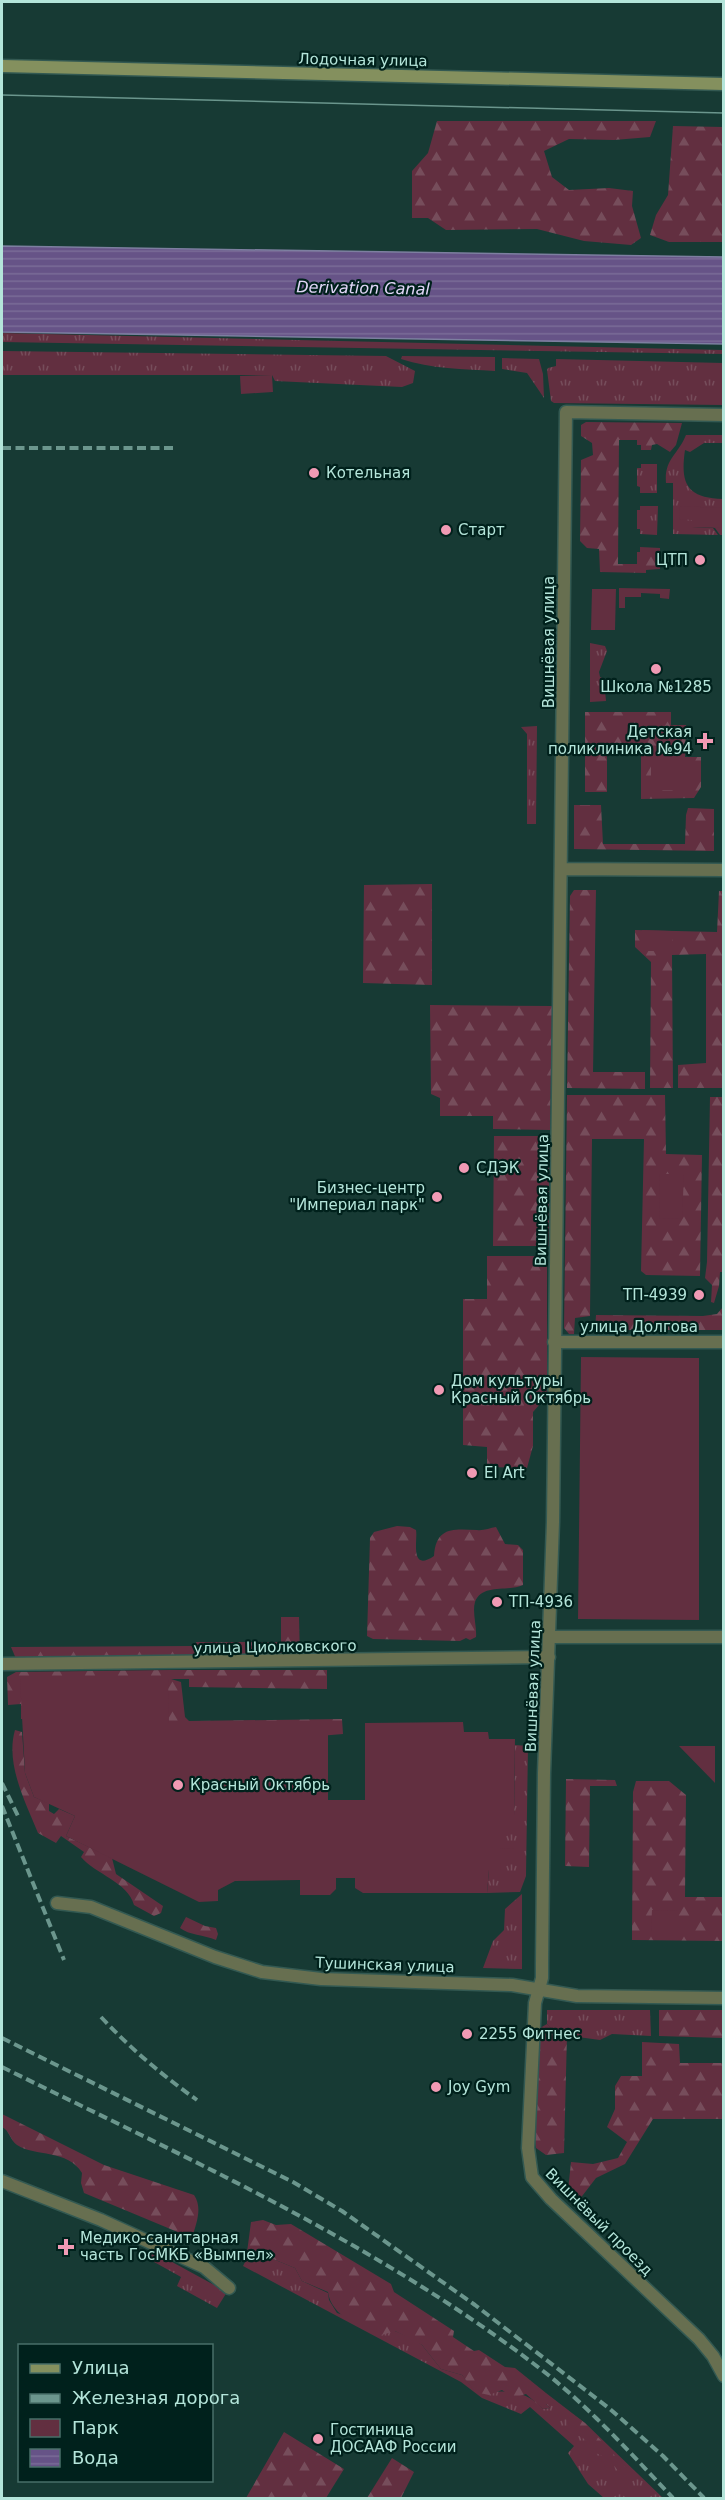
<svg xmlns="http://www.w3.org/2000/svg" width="725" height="2500" viewBox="0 0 725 2500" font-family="'DejaVu Sans',sans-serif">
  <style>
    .grass { fill: url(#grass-tufts) }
    .forest { fill: url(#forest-firs) }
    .park { fill: #622f40 }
    .water { fill: url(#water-rules); stroke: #7d7fa0; stroke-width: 1.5 }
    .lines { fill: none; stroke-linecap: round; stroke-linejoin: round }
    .street-casing { stroke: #335952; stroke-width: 15 }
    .secondary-casing { stroke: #335952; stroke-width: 15 }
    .street { stroke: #676f50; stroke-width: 12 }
    .secondary { stroke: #84905e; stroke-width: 12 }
    .tram { stroke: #6b968d; stroke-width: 1.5 }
    .rail { stroke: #6b968d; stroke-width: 4; stroke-dasharray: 9 4.5; stroke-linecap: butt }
    .poi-dot { fill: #f09ab4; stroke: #00211c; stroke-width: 2 }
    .labels { text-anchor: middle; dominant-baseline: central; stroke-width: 4.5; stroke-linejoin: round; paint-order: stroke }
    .street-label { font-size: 15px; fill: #b4e5da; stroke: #00211c }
    .poi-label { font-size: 15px; fill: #b4e5da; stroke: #00211c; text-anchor: start }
    .water-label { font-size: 16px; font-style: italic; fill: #e1d6f7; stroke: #00211c }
  </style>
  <defs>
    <pattern id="grass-tufts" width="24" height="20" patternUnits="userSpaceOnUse" patternTransform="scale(1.5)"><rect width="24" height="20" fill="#622f40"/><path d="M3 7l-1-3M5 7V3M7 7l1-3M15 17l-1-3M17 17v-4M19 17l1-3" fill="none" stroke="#764d5b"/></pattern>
    <pattern id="forest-firs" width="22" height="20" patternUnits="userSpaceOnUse" patternTransform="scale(1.5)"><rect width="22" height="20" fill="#622f40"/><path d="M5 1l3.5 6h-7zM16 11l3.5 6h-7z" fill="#764d5b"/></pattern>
    <pattern id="water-rules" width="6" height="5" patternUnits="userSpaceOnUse" patternTransform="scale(1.5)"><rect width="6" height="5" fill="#665387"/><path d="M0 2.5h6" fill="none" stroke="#7a6c97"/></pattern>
  </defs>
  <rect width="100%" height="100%" fill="#173a34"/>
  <path class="grass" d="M2,333L723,350L724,354L2,342Z
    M2,351L386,356L415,371L413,383L402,387L275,381L272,375H2Z
    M402,356L495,357V371C464,369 431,369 401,359Z
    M502,358L539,359L543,374L544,398L527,373L502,369Z
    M556,359L723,363V405L554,403L551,401L547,370L548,368L556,366Z
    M686,435H723V443H704L690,452L685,450C680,484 687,498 723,499V535H720L715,528L680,506V519H692V527L713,528L718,535L673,534V483H666C664,459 678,455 686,435Z
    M641,464H657V493H640V487L637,486V468H641Z
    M640,506H658L657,535L640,534V529H637V510H640Z
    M590,643L605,646L607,651L599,672L600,677L604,679L606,701L590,702Z
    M537,726L536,824H527V734L521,727Z
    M515,1745L528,1746L526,1876L520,1892L487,1893L489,1870L500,1863H513L500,1849V1816H514Z
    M522,1894V1969L483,1968L493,1941L504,1930L505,1909Z
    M547,2010H650L651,2036L612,2034L600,2040L556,2034L547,2024Z
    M152,2251L227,2292L217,2308L177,2286L181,2277L147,2258Z
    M268,2257L295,2268L302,2281L328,2293L329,2300L337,2313L395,2331L415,2340L422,2345L441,2369L462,2375L475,2391C503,2393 522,2386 543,2409L550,2408L546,2404V2393L585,2423L663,2498H604L588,2484L568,2453L574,2446L530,2407L521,2414L482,2398L461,2382L243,2266L246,2260L248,2263L262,2261Z"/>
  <path class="forest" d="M437,121H656L650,137L614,140L569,139L544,151L552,177L569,190L609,188L633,191L632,206L641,238L631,245L584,241L537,229L446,230L428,218H412V171L428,153Z
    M673,126L723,127V242H669L650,235L656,215L668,195Z
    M586,422L682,423L676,445L670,452L657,444L652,445L651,450H641V445H637V440H619L618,564H637V552H640V547L660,548V569L646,570V573L600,572L599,549L587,548L580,541L581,460L593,455L592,443L581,436V425Z
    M585,712H671V725H686L685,757H701V787L694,798L641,799V743H607V792H585Z
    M574,805H601L603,844H685L686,815L688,808L714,809V851L574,849Z
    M432,884V985L363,983L364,885Z
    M574,890H596L593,1072H645V1089L567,1088L570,896Z
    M719,891H723V1088H678V1065L706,1063V954L672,955L673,1088H650L651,962L635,947V930L717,932Z
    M430,1005L552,1006L550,1130L493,1129V1116H440V1098L431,1094Z
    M567,1095H665L666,1154L702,1155L700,1276L646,1275L641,1271L644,1139H592L590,1316L575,1318L574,1334H569L564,1328Z
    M710,1097H724V1272H720L719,1286L714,1303L711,1302L712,1285L705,1278L707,1262Z
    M494,1136H549V1246H493Z
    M487,1256H547V1396L533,1412V1446L527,1468L487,1467V1447L463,1445V1299H487Z
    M723,1307V1330H595L596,1315L703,1316L717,1314Z
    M397,1526L410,1527L416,1530C418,1539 409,1573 434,1556C436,1526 454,1529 477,1530C483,1531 490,1528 496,1527L505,1544L518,1545L523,1550V1585C509,1592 482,1583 475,1602C472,1612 477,1627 476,1637L470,1640L466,1638L460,1641L373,1639L367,1636L370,1538L374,1532Z
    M281,1617H299L300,1658L17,1661L11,1647L196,1646V1642H281Z
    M170,1670H327V1689L189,1687V1679H171L181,1682L185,1717L189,1721L342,1719L343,1734L319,1736L21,1719V1704L8,1705L7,1677L16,1672Z
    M15,1730L22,1732L25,1773L34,1797L49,1803V1811L54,1814L59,1809L75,1816L66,1836L112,1858L116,1874L163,1906L161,1913L154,1916L134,1905C128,1882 95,1874 81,1857L84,1852L61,1836L56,1843L38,1833C26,1803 5,1764 15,1730Z
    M566,1779L615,1780L617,1786H590L589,1867L565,1866Z
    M636,1781H669L686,1795L685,1897H723V1941L632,1940L633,1792Z
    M186,1917L205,1926L216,1928L218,1934L216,1940C204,1935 189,1935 180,1928Z
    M659,2010H723V2038L659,2036Z
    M547,2024L556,2034L567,2035L564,2153L546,2155L536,2148L535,2140L540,2028Z
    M642,2042L679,2044L680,2063H723V2119H653L625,2164L596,2178L576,2204L568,2191L571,2162L593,2164L618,2158L627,2142L607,2127L615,2109V2086L621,2076H642Z
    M2,2114L104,2165L194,2195C203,2208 196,2224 192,2238L84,2193L81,2183L82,2173C68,2149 35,2157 17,2145C10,2140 10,2131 2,2127Z
    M263,2220L276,2225L291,2224L391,2284L394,2292L454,2331L453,2337L474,2351L479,2350L505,2367L515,2368L546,2393V2404L550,2408L543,2409L526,2394L513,2398L502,2390L489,2395L475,2392L462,2375L441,2369L422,2345L395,2331L382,2335C361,2328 331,2316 328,2292L302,2281L295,2268L268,2257L262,2261L248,2263L246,2260L251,2222Z
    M568,2411L585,2423L629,2471L623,2474C615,2470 614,2463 608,2459C599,2453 587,2453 586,2440L569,2430L566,2417Z
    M284,2432L344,2469L326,2498H246Z
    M392,2458L414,2472L401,2498H367Z"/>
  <path class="park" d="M272,375L273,392L241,394L240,376Z
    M680,506L721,508V528L692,527V520L679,519Z
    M619,588L670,589L669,599L660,598V594L641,593V597H625V608H619Z
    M592,589H616L615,630H591Z
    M651,749H676V762H691V790H651Z
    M642,930L672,931V951H642Z
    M660,1174H684L682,1219L659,1218Z
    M581,1357L699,1358V1620L578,1619Z
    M20,1679H168L169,1723H328V1800H365V1723L463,1722L464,1732H488L489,1739H515L514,1816H500V1848L514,1849V1863H501L500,1870H489L487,1893H363L355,1888V1878H336V1889L330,1895H300V1880L235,1881L218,1890V1901L199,1902L66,1836L75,1816L34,1797L25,1773Z
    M679,1746H715V1783Z
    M652,1910L677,1911V1932H651Z"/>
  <path class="water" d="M2,246L723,257V344L2,332Z"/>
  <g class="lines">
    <defs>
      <path id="street" d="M724,415L566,412L553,1522L544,1773L542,1964V1978L535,2003L528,2148L532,2177L551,2199L699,2339L713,2356L724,2376
        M561,869L724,870
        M554,1342H724
        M550,1637H724
        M2,1664L549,1657
        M57,1903L91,1907L215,1957L262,1972L321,1979L512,1985L577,1996L724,1998
        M2,2181L101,2220L204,2267L229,2288"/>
      <path id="secondary" d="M2,66L724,84"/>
    </defs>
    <use href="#street" class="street-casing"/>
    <use href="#secondary" class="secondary-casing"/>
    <use href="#street" class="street"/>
    <use href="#secondary" class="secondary"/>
    <path class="tram" d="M2,95L724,113"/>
    <path class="rail" d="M2,448H175
      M2,1783L18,1816
      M2,1806L64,1960
      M101,2017C131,2049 162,2075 197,2100
      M2,2038L293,2182L342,2211L475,2305L610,2409L663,2456L704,2498
      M2,2067C188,2159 382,2245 547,2374C593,2411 633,2456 673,2498"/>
  </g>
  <g class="poi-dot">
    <circle cx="314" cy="473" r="6"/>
    <circle cx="446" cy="530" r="6"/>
    <circle cx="700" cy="560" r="6"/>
    <circle cx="656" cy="669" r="6"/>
    <path d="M702 732h6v6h6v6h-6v6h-6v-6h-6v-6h6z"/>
    <circle cx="464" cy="1168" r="6"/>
    <circle cx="437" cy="1197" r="6"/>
    <circle cx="699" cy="1295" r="6"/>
    <circle cx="439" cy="1390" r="6"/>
    <circle cx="472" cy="1473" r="6"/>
    <circle cx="497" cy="1602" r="6"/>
    <circle cx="178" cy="1785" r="6"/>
    <circle cx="467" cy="2034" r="6"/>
    <circle cx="436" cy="2087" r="6"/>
    <path d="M63 2238h6v6h6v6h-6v6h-6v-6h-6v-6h6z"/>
    <circle cx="318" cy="2439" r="6"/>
  </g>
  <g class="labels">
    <g class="street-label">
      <text transform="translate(363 60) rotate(1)">Лодочная улица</text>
      <text transform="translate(549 642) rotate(-90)">Вишнёвая улица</text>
      <text transform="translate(542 1200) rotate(-89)">Вишнёвая улица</text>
      <text x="639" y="1327">улица Долгова</text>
      <text transform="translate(275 1647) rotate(-1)">улица Циолковского</text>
      <text transform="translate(533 1686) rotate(-88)">Вишнёвая улица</text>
      <text transform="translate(385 1965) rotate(2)">Тушинская улица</text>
      <text transform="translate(599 2222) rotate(45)">Вишнёвый проезд</text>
    </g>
    <g class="poi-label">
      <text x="326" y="473">Котельная</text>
      <text x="458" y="530">Старт</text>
      <text x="688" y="560" text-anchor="end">ЦТП</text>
      <text x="656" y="687" text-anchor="middle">Школа №1285</text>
      <text x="692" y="732" text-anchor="end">Детская<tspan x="692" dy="17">поликлиника №94</tspan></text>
      <text x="476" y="1168">СДЭК</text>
      <text x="425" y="1188" text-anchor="end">Бизнес-центр<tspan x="425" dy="17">"Империал парк"</tspan></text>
      <text x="687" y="1295" text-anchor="end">ТП-4939</text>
      <text x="451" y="1381">Дом культуры<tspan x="451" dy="17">Красный Октябрь</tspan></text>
      <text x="484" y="1473">El Art</text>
      <text x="509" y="1602">ТП-4936</text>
      <text x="190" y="1785">Красный Октябрь</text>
      <text x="479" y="2034">2255 Фитнес</text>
      <text x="448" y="2087">Joy Gym</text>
      <text x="80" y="2238">Медико-санитарная<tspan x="80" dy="17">часть ГосМКБ «Вымпел»</tspan></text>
      <text x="330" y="2430">Гостиница<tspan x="330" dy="17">ДОСААФ России</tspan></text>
    </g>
    <g class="water-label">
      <text transform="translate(363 288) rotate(1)">Derivation Canal</text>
    </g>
  </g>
  <rect width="725" height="2500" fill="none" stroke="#b4e5da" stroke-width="6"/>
  <rect x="18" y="2344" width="195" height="138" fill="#00211c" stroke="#486f68" stroke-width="1.5"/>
  <rect x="30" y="2364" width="30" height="9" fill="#84905e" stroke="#486f68" stroke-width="1.5"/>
  <text x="72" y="2374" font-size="18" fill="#b4e5da">Улица</text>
  <rect x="30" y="2394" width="30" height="9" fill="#6b968d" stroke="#486f68" stroke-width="1.5"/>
  <text x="72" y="2404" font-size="18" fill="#b4e5da">Железная дорога</text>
  <rect x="30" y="2419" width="30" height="18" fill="#622f40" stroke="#486f68" stroke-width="1.5"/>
  <text x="72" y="2434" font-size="18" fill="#b4e5da">Парк</text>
  <rect x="30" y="2449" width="30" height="18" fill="url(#water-rules)" stroke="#486f68" stroke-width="1.5"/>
  <text x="72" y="2464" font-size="18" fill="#b4e5da">Вода</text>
</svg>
